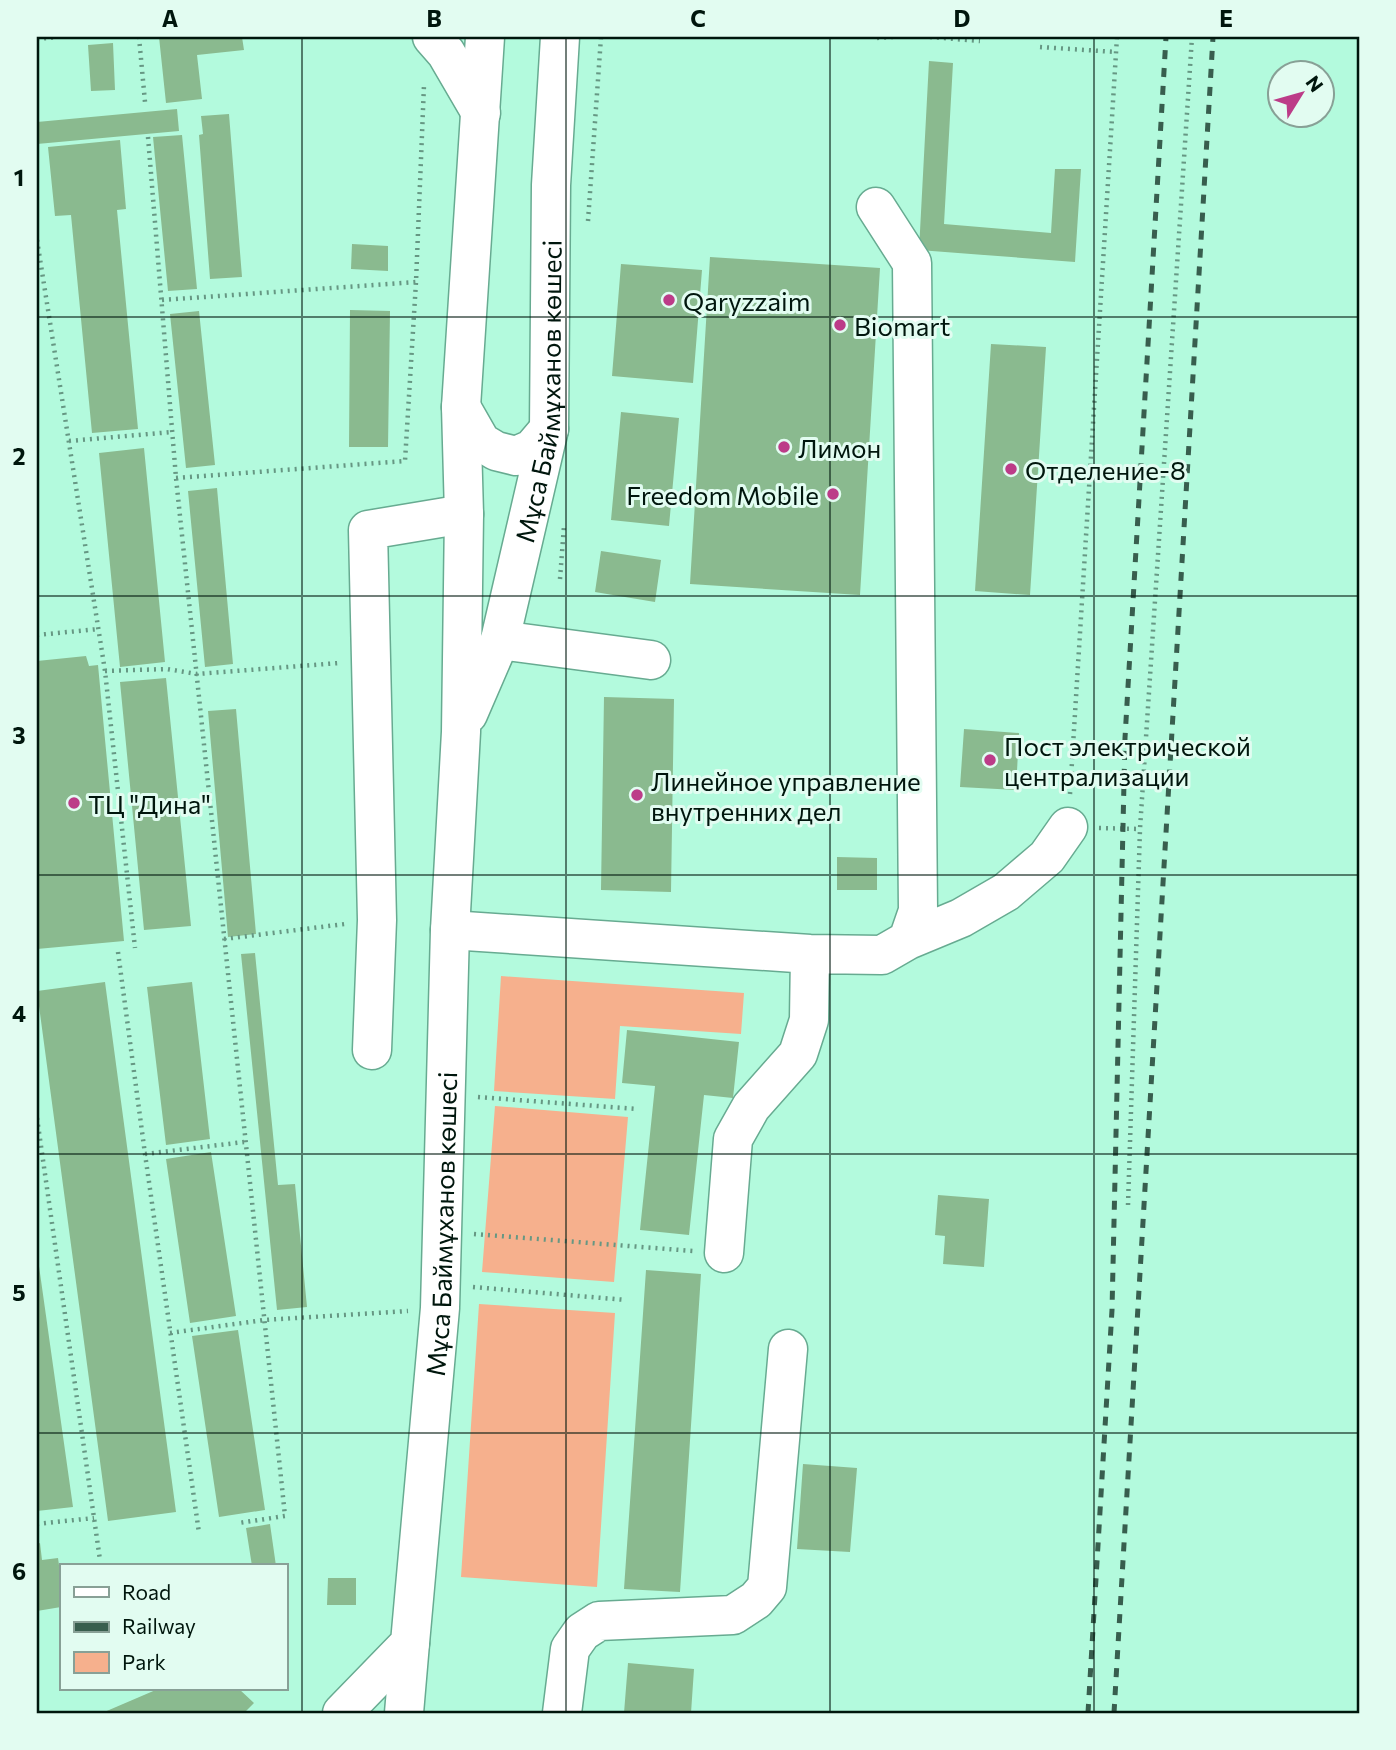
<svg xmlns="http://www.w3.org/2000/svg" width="1396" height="1750" viewBox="0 0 1396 1750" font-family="Commissioner,sans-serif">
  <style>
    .green { fill: #f6b08d }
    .building { fill: #8aba8f }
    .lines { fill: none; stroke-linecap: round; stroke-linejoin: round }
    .minor-casing { stroke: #67ab91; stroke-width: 41 }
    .major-casing { stroke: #67ab91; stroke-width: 41 }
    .path { stroke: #669783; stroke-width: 4.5; stroke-dasharray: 2 5; stroke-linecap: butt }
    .minor { stroke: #fff; stroke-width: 38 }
    .major { stroke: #fff; stroke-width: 38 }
    .rail { stroke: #385e4e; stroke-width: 5; stroke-dasharray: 9 9; stroke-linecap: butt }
    .grid { fill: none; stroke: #00160d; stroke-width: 2; stroke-opacity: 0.55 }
    .poi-dot { fill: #bc3c88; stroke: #e2fcf1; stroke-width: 2.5 }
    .labels { text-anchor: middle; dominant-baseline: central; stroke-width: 6; stroke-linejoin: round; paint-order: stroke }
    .poi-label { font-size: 26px; fill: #00160d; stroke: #e2fcf1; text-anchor: start }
    .street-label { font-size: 26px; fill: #00160d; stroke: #e2fcf1 }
    .neatline { fill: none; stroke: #00160d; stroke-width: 2.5 }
    .grid-label { font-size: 23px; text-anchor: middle; font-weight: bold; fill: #00160d }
  </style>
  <rect width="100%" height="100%" fill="#b3fadd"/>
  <path class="green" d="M501,976L744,993L741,1034L620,1026L615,1099L494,1091Z
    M495,1106L628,1117L614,1282L482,1272Z
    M479,1304L615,1313L597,1587L461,1577Z"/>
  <path class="building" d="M159,37H242L244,50L197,55L202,99L166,103Z
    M113,43L115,90L91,91L88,45Z
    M929,61L953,63L944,224L1051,233L1055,169H1081L1075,262L919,250Z
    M177,109L179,131L37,144V122Z
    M229,114L242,277L210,279L199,135L203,134L201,116Z
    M182,135L197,289L168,291L153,137Z
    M120,140L126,209L117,210L138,429L92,433L71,215L55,216L48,147Z
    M352,244L388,246V271L351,269Z
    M710,257L880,268L860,595L690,584Z
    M621,264L702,270L693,383L612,376Z
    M350,310L390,311L388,447H349Z
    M199,311L215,465L186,468L170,314Z
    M991,344L1046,347L1030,595L975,591Z
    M621,412L679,418L669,526L611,520Z
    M144,448L165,662L120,667L99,453Z
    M217,488L233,664L205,667L188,491Z
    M601,551L661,560L655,602L595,592Z
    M86,656L89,666L98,665L124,941L37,949V661Z
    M166,678L191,926L144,930L120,682Z
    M604,697L674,699L671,892L601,890Z
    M236,709L256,934L228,937L208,711Z
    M964,729L1019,733L1016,790L960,787Z
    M837,857L877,858V890H837Z
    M255,953L278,1185L295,1184L307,1307L277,1310L241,954Z
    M105,982L176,1512L108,1521L37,991Z
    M192,982L210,1139L166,1145L147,987Z
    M627,1030L739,1042L733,1098L704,1095L689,1235L640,1230L655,1086L622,1083Z
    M211,1152L236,1316L190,1323L166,1159Z
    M938,1195L989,1199L984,1267L943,1264L945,1236L935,1235Z
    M37,1252L73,1507L37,1511Z
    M646,1270L701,1274L680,1592L624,1589Z
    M238,1330L265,1510L219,1517L192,1336Z
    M803,1464L857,1468L850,1552L797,1549Z
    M270,1524L276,1566H252L246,1528Z
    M40,1543L42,1560L58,1558L61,1579V1607L37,1611V1544Z
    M328,1578H356V1605H327Z
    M628,1663L694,1669L691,1713H624Z
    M158,1689H239L254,1703L244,1713H102Z"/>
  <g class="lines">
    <defs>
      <path id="minor" d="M876,207L912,263L918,911L908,940
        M500,640L651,660
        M450,930L810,954L882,955L908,940L961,918L1006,892L1047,857L1068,827
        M372,1050L377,920L368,530L464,514
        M724,1253L733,1139L751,1107L798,1054L809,1020L810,954
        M404,1713L410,1643
        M562,1713L570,1649L582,1632L599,1621L733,1615L756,1600L767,1587L788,1349"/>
      <g id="major">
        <path d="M432,37L446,53L481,113"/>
        <path d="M461,407L481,442L496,451L516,456L532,449L549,429"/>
        <path id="s1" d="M468,714L500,640L549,429L551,185L560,37"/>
        <path id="s2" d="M342,1713L410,1643L440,1308L450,930L461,732L464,514L461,407L485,37"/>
      </g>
    </defs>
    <use href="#minor" class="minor-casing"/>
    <use href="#major" class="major-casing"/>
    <path class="path" d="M139,37L145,102
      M930,37L980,41
      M877,38L893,37
      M37,39L58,37
      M1040,47L1116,52
      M148,137L176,478L285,1516L239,1523
      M588,221L601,37
      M37,240L105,671L135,948
      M162,300L416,282
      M69,441L172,432
      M176,478L405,461L416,282L424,85
      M560,579L564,526
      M37,635L99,629
      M105,671L167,669L197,674L339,663
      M1070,794L1117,37
      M1099,828L1140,829
      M224,939L345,924
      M118,952L145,1154L199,1533
      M478,1097L637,1109
      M37,1118L100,1560
      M145,1154L244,1142
      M1128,1205L1140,829L1192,37
      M474,1234L693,1251
      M473,1287L626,1300
      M170,1333L264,1320L408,1311
      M37,1524L94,1518"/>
    <use href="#minor" class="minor"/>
    <use href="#major" class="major"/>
    <path class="rail" d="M1088,1713L1112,1310L1125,738L1166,37
      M1114,1713L1213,37"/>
  </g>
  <path class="grid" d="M302,37V1713M566,37V1713M830,37V1713M1094,37V1713M37,317H1359M37,596H1359M37,875H1359M37,1154H1359M37,1433H1359"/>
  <g class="poi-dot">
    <circle cx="669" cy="300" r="7"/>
    <circle cx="840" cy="325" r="7"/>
    <circle cx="784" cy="447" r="7"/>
    <circle cx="1011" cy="469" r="7"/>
    <circle cx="833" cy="494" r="7"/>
    <circle cx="990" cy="760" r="7"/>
    <circle cx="637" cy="795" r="7"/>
    <circle cx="74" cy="803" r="7"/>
  </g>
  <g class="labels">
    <g class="poi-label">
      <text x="683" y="300">Qaryzzaim</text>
      <text x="854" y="325">Biomart</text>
      <text x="798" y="447">Лимон</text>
      <text x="1025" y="469">Отделение-8</text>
      <text x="819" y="494" text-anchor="end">Freedom Mobile</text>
      <text x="1004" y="745">Пост электрической<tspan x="1004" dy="30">централизации</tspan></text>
      <text x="651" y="780">Линейное управление<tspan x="651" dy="30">внутренних дел</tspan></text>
      <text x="88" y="803">ТЦ "Дина"</text>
    </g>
    <g class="street-label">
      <text stroke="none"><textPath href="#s1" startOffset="334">Мұса Баймұханов көшесі</textPath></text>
      <text stroke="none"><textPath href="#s2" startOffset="518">Мұса Баймұханов көшесі</textPath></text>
    </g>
  </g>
  <rect width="1396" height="1750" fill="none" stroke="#e2fcf1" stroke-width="77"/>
  <rect x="60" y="1564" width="228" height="126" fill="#e2fcf1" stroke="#88a096" stroke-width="2"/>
  <rect x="74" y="1587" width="35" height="10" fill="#ffffff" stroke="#88a096" stroke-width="2"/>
  <text x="122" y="1600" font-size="21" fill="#00160d">Road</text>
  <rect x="74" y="1622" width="35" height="10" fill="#385e4e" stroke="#88a096" stroke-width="2"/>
  <text x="122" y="1634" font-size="21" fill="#00160d">Railway</text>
  <rect x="74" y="1652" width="35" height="21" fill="#f6b08d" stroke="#88a096" stroke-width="2"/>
  <text x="122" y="1670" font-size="21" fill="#00160d">Park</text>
  <g transform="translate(1301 94) rotate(53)"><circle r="33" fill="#e2fcf1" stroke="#88a096" stroke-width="2"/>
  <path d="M0-5L12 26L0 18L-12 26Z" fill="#bc3c88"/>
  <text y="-10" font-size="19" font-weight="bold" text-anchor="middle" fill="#00160d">N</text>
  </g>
  <rect x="38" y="38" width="1320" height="1674" class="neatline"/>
  <g class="grid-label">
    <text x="170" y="27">A</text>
    <text x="434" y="27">B</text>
    <text x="698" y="27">C</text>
    <text x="962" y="27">D</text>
    <text x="1226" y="27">E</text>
    <text x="19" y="186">1</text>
    <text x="19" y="465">2</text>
    <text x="19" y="744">3</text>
    <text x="19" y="1022">4</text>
    <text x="19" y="1301">5</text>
    <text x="19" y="1580">6</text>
  </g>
</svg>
